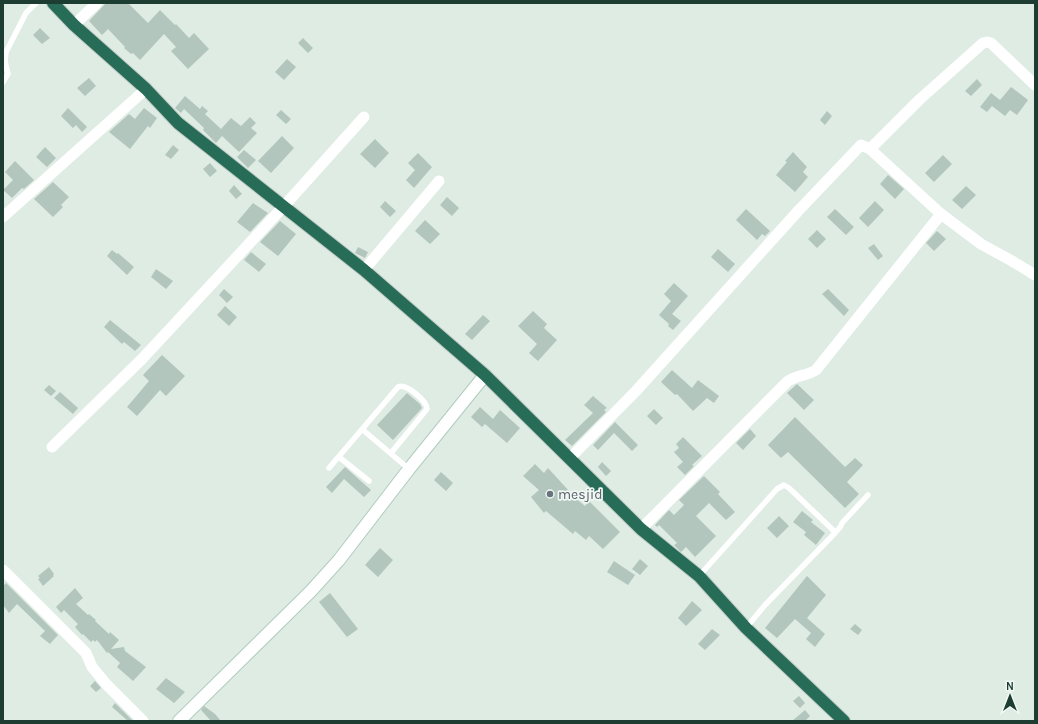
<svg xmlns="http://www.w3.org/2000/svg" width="1038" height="724" viewBox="0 0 1038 724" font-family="Karla,sans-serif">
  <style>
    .building { fill: #b3c6bd }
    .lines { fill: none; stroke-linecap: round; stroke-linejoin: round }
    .secondary-casing { stroke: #b0ccbf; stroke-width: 14 }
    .highway-casing { stroke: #c0c9c6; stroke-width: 14 }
    .lane { stroke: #fff; stroke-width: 5.5 }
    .street { stroke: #fff; stroke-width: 11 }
    .secondary { stroke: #fff; stroke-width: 12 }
    .highway { stroke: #276c57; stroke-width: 12 }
    .worship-dot { fill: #6b7280; stroke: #eff8f3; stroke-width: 1.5 }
    .labels { text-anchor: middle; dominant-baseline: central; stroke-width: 3.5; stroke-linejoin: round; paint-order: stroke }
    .worship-label { font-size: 14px; fill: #5b616d; stroke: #eff8f3; text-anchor: start }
  </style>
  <rect width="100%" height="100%" fill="#deece4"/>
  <path class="building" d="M106,3H128L148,23L160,10L175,25L176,24L189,38L194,33L209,49L188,69L171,51L176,47L164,34L140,60L133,53L131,54L124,48L125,47L108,29L102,35L89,21Z
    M40,28L50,38L42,44L33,35Z
    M303,38L313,48L308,53L298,43Z
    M287,59L296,67L284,80L275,72Z
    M89,78L96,86L85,96L77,88Z
    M977,79L982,85L971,96L965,91Z
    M1011,87L1028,100L1017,115L1010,110L1005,116L992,106L987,112L980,107L991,93L1000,100Z
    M185,96L200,109L202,106L208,111L205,114L221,129L231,118L241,126L250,117L256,123L251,128L257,133L239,152L222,136L216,143L203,130L204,128L184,109L181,113L175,108Z
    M68,108L87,127L82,132L76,125L73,128L61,116Z
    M144,108L157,118L150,128L148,126L130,149L109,132L129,114L135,119Z
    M281,110L291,119L286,124L276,115Z
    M827,111L832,116L825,125L820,120Z
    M282,136L294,148L271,173L258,161Z
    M375,139L389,153L375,168L360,154Z
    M173,145L179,150L171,159L165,155Z
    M45,147L56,158L47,167L36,157Z
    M244,150L256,160L248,168L237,157Z
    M793,152L807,167L803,172L808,177L795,192L776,175L787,162L785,161Z
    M418,153L432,167L414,188L406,180L415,170L408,163Z
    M943,155L952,164L934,182L925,173Z
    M15,161L34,180L24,189L22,188L12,198L3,190L13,180L5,172Z
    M210,163L217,171L210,177L203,169Z
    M888,175L904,189L895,199L880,184Z
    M53,182L69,197L61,205L63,207L53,217L34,199Z
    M234,185L242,194L236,199L229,191Z
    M966,186L976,195L962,209L952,200Z
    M447,197L459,208L452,216L440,205Z
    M385,201L396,211L390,217L380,207Z
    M875,201L884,210L868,227L859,218Z
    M253,203L268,213L250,232L237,222Z
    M746,209L770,231L765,236L762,234L757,240L736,220Z
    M835,209L854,227L846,235L827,217Z
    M425,220L440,234L430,244L415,231Z
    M280,221L296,234L278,256L260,242Z
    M817,230L826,239L817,248L808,239Z
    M937,231L946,239L934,251L926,243Z
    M874,244L883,256L878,260L868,248Z
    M358,247L368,252L365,258L355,253Z
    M718,249L735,264L728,272L711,257Z
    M112,250L117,254L118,253L134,267L127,275L107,256Z
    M251,252L266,264L259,272L244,260Z
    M156,269L173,281L166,289L151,277Z
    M674,283L688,296L672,314L681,321L673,330L668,326L669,324L659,315L671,301L664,294Z
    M224,289L233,297L227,303L219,295Z
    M828,289L849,310L844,316L822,294Z
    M225,306L237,317L229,326L217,315Z
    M533,311L547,324L544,328L557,340L538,361L529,353L537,344L518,326Z
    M483,315L490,321L472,340L465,334Z
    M110,320L141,345L135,351L124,342L122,344L104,327Z
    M162,355L185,376L166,396L160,390L137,416L127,407L149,381L143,375Z
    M672,370L692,388L698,380L719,396L714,403L707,398L693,411L677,394L675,395L661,382Z
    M797,384L814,400L804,410L787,393Z
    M49,385L56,391L51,396L44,390Z
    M60,392L78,408L73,414L54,398Z
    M407,393L420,404L422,408L393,440L377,425Z
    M593,396L607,408L604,410L606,412L572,446L565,440L593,413L584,405Z
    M480,407L493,419L500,410L520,428L507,443L485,424L482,427L471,417Z
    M654,409L663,418L656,425L647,416Z
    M795,417L845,467L855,458L863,465L847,482L859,494L845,508L788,452L781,458L768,445Z
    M615,422L638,445L632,451L614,433L598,450L593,445Z
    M750,429L756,436L743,450L736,443Z
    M683,437L702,456L692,465L694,466L685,475L677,467L683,462L674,452L679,448L676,444Z
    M602,462L611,471L606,476L598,467Z
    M535,464L544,473L548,468L569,491L568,492L585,506L589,501L620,532L603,549L589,536L586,540L575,531L573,534L546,511L544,513L531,497L539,490L523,476Z
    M345,467L371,490L364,497L344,479L332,493L326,487Z
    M441,472L453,483L446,491L434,480Z
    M704,476L720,492L718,494L735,512L726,520L709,503L696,516L716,536L695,557L686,547L681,552L674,545L677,543L659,525L657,527L655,525L669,510L674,515L684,505L679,500Z
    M802,511L813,520L811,522L825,533L816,545L804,535L806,532L793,522Z
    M779,516L789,526L777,538L767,528Z
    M380,548L393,560L378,577L365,565Z
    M640,559L648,566L640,575L632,569Z
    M614,561L635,575L628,585L607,572Z
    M49,567L54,574L53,575L54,576L43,586L38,579L40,578L38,576Z
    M807,576L826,595L807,618L825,634L815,647L806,639L811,633L795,619L777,638L765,628Z
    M6,583L58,635L50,644L40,636L45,631L17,604L9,613L3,605V586Z
    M75,588L83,598L76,604L88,615L89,614L96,620L95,621L109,634L110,632L119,640L111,649L124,647L125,651L146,667L133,681L117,667L120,663L108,652L107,653L97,640L95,642L93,640L91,642L83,634L82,635L75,627L78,624L64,610L61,613L56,607Z
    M330,593L358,629L347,637L319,602Z
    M692,601L702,610L686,626L678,618Z
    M855,624L862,630L858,635L850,629Z
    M712,629L720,635L705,650L698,644Z
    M166,678L185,692L174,703L156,689Z
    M95,681L101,688L96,692L90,686Z
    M799,696L805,703L800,708L793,701Z
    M115,703L133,721H128L112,707Z
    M204,706L215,714L221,721H211L201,710Z
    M805,710L810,716L805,721H792Z"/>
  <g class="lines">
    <defs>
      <path id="secondary" d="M179,721L311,591L339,560L409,469L485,375"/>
      <path id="highway" d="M53,3L74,25L146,89L178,123L364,270L485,375L641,529L699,576L746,628L844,721"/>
    </defs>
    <use href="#secondary" class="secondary-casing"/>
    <use href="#highway" class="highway-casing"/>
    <path class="lane" d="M3,82L8,74L5,62L6,52L26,13L36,3
      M363,430L409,469
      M339,457L369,481
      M329,468L398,387C406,383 427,401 427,409L391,453
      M699,576L777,489L784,485L789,488L832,529L835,533L841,526L842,523L868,495
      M746,628L765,605L835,533"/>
    <path class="street" d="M74,25L97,3
      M870,149L919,100L983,43L987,42L991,43L1035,85
      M3,217L146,89
      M364,270L439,181
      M52,447L142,359L284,206L364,117
      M570,458L636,391L799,210L861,145L870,149L941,214L981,244L1012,261L1035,275
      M641,529L787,382C795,375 807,376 816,370L941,214
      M3,570L86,653L92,667L107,685L143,721"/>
    <use href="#secondary" class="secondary"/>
    <use href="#highway" class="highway"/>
  </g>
  <circle class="worship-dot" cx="550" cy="494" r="4"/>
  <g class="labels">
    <g class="worship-label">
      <text x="558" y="494">mesjid</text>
    </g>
  </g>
  <rect width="1038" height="724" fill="none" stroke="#1e3d32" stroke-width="8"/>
  <g transform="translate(1010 696)" stroke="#eff8f3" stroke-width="3" paint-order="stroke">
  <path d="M0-3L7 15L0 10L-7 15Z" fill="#1e3d32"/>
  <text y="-6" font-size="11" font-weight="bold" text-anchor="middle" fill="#1e3d32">N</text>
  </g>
</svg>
